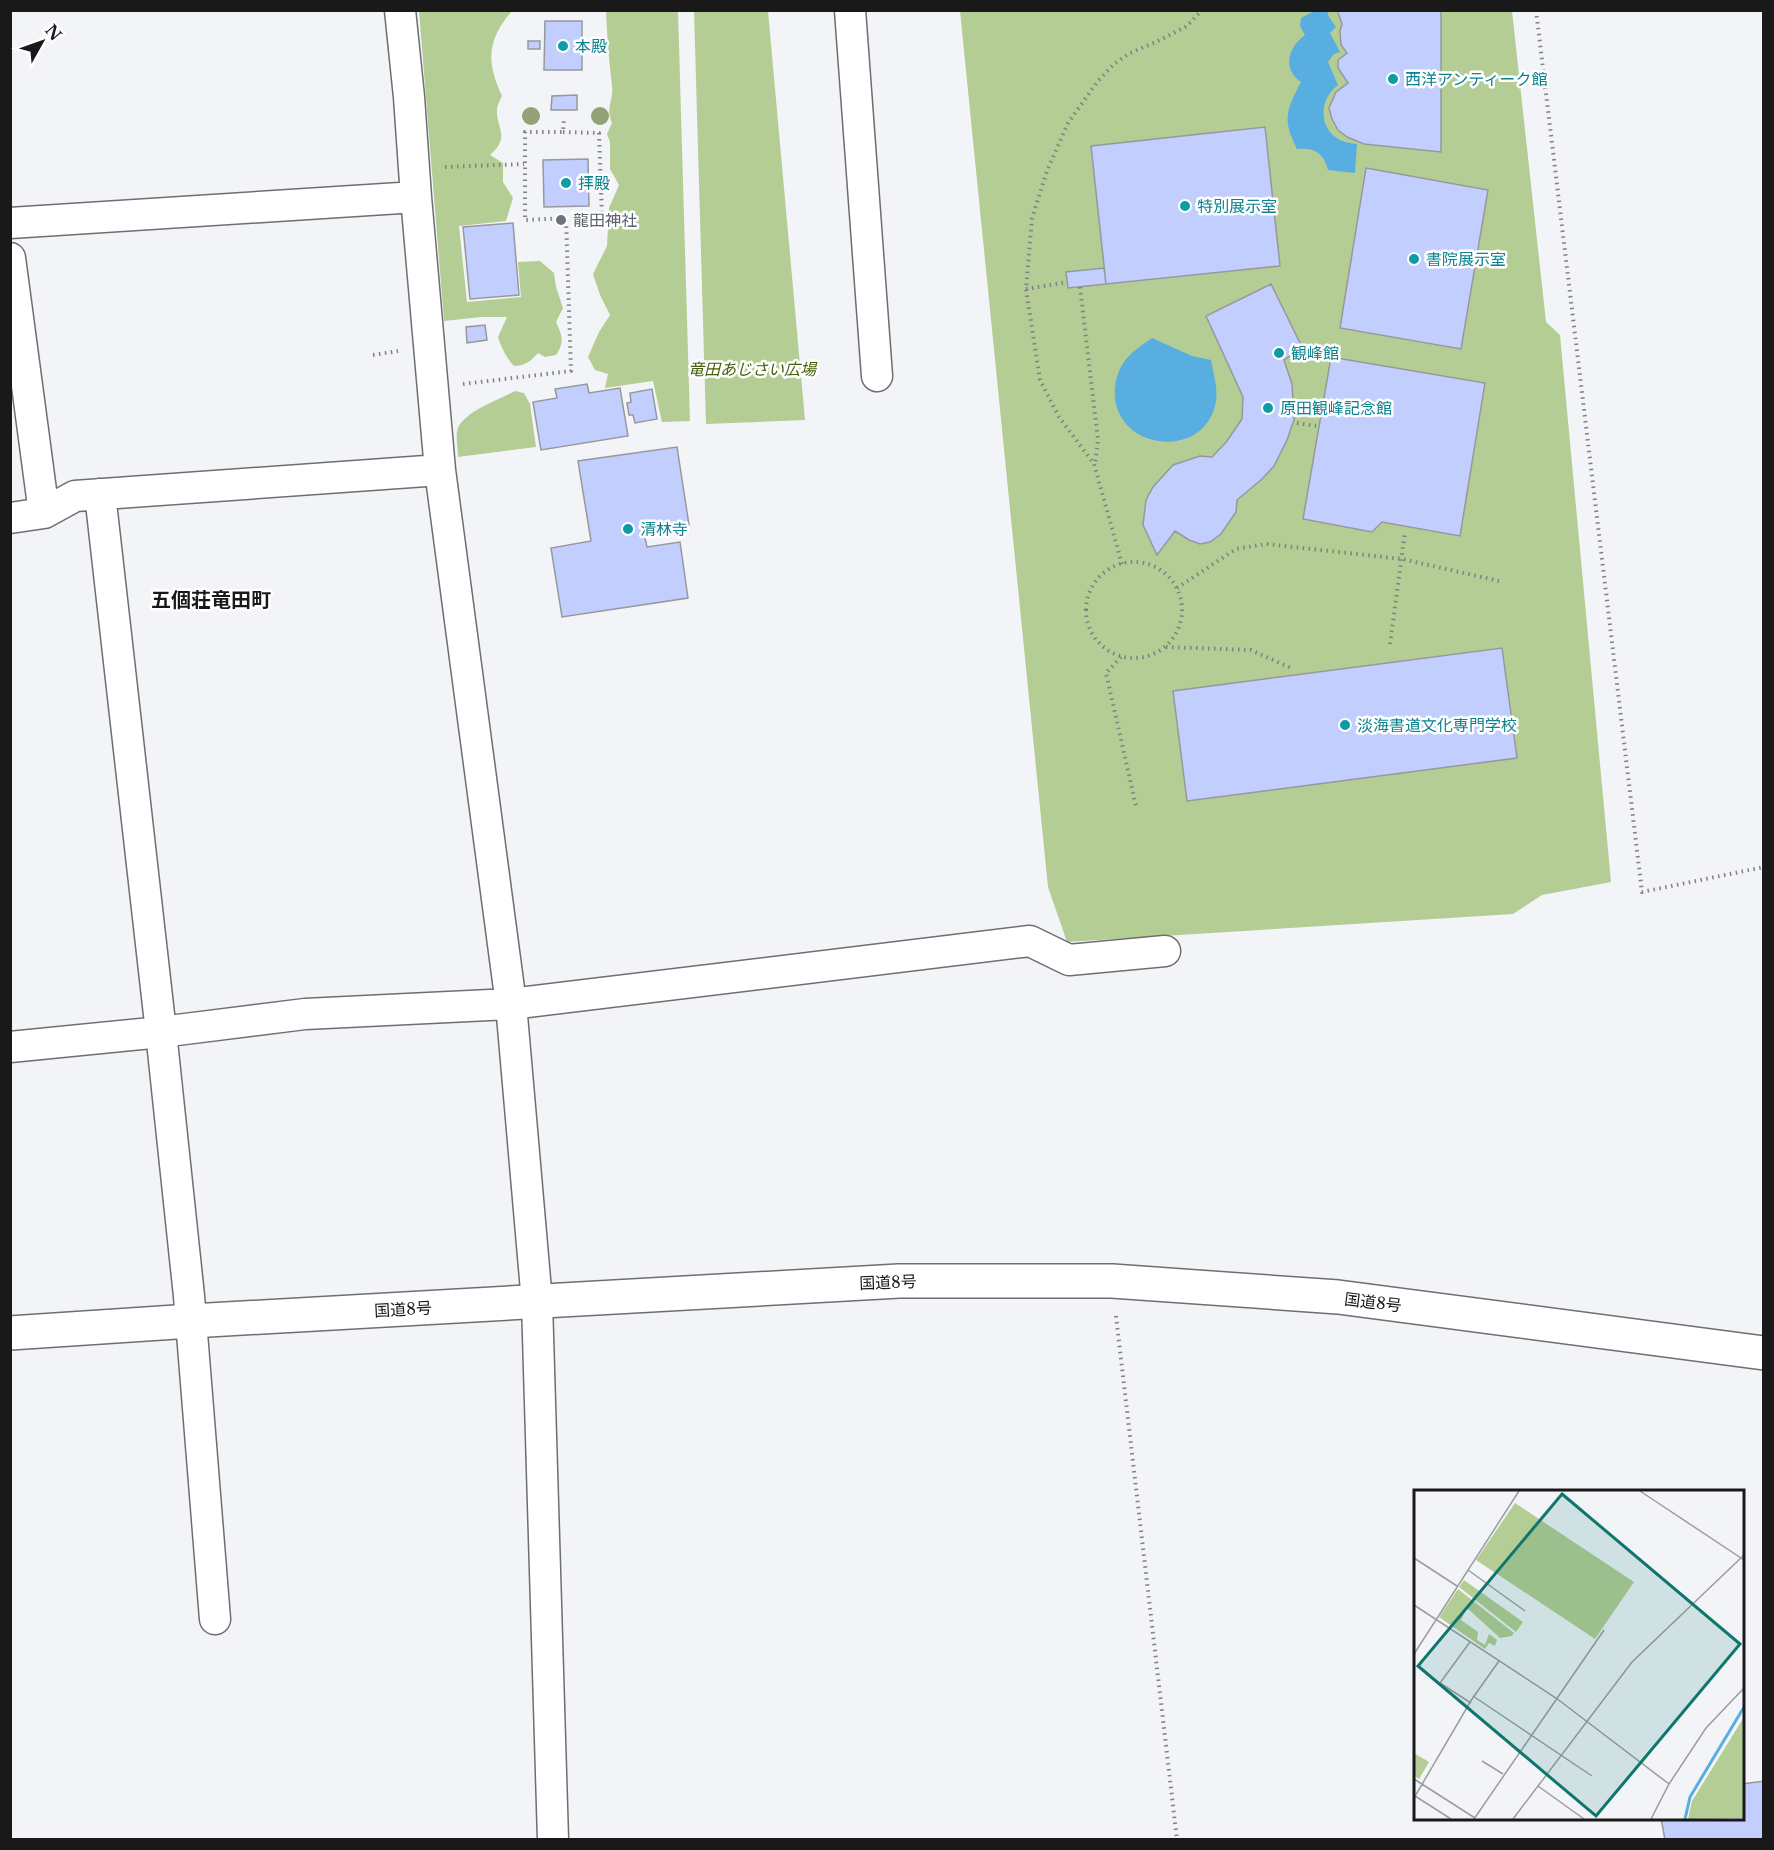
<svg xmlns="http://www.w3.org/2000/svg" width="1774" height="1850" viewBox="0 0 1774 1850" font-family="'Libre Baskerville','Noto Sans JP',serif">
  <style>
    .green { fill: #b4cd95 }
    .water { fill: #58aee0 }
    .building { fill: #c2cefd; stroke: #97989c; stroke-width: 1.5 }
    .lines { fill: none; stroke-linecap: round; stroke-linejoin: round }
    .street-casing { stroke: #6d6e71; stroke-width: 33 }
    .highway-casing { stroke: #6d6e71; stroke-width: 36 }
    .path { stroke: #808183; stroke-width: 4; stroke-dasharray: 1.5 4.5; stroke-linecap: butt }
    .street { stroke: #fff; stroke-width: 30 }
    .highway { stroke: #fff; stroke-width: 33 }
    .tree { fill: #93a375 }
    .culture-dot { fill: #0f9aa8; stroke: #fff; stroke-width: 2 }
    .worship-dot { fill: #6b7280; stroke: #fff; stroke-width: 2 }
    .labels { text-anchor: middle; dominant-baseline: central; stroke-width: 5; stroke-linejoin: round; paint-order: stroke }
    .culture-label { font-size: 16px; fill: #0d838f; stroke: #fff; text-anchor: start }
    .worship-label { font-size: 16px; fill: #5b616d; stroke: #fff; text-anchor: start }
    .park-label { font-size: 16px; font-style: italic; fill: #446009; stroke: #fff }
    .street-label { font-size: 16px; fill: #19191a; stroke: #fff }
    .quarter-label { font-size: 20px; font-weight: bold; fill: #19191a; stroke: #fff }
    .inset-river { fill: none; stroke: #58aee0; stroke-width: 3 }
    .inset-road { fill: none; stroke: #9c9c9f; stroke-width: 1.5 }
    .view { fill: #0f766e; fill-opacity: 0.15; stroke: #0f766e; stroke-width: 3 }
    .inset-edge { fill: none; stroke: #19191a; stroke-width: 3 }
  </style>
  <rect width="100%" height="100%" fill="#f3f4f8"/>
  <path class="green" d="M419,11H512C487,40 486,62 502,96C500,100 497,106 497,110C496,128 511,136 490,155L503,163V182L513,198L506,221L459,226L467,302L521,297L518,262L540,261L554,273L556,287L563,308L556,322C562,335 565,342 556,355L545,357L538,353C531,361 525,366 514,366C507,359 501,347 498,337L507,317H481L444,321Z
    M606,11H678L690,421L662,422L653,381L605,388L608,374L595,370L588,357L599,332L610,315L600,295L593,274L607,246L609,208L619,185L610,169V142L607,134L612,123C605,107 614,101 612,86C609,61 607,36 606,11Z
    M694,11H768L805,420L706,424Z
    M960,11H1512L1546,322L1560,335L1611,882L1542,895L1513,914L1067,942L1048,887Z
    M515,391L524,393L530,404L536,447L458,457C458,448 455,436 458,428C464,412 500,399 515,391Z"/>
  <path class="water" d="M1314,11H1327L1329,17L1336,27L1330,33L1340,52L1334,54L1328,62L1338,85C1321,97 1318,122 1334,136C1341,142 1350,143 1357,144L1355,173L1328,170C1324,153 1314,147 1297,149C1282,119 1286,111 1301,82C1282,69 1288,47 1305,35L1300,26L1301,18Z
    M1152,338L1192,356L1211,360C1213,373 1218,387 1216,401C1206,463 1109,451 1115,387C1116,378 1119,369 1124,362C1131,352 1142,345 1152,338Z"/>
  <path class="building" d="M1337,10H1441V152L1364,144L1347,137L1338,130L1332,119L1329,108L1336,92L1348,83L1338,68V60L1347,53L1341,45L1340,31L1342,24Z
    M545,21H582V70H544Z
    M528,41H540V49H528Z
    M577,95V110H551L552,96Z
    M1265,127L1280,266L1106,284L1091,146Z
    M588,159L589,206L544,207L543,160Z
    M1366,168L1488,190L1461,349L1340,328Z
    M513,223L519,295L470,299L463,227Z
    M1104,268L1106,284L1068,288L1066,272Z
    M1271,284L1302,347L1284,360L1292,384L1294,420L1287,440L1274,466L1262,479L1237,500L1236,512L1221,534L1210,542L1200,544L1189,540L1175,531L1157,555L1143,525L1146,500L1153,487L1173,465L1200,456L1212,457L1227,441L1242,419L1243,397L1206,316Z
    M485,325L487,340L467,343L466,327Z
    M1331,357L1485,383L1460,536L1382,522L1372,532L1303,519Z
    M587,384L589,393L620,388L628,436L541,450L533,402L557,398L555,389Z
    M652,389L657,419L635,423L633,415H629L627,403L631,402L630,393Z
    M677,447L689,525L644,533L647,547L680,542L688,598L562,617L551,548L591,541L578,461Z
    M1502,648L1517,758L1187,801L1173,691Z
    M1764,1781V1840H1665L1661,1818H1742V1784Z"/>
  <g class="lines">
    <defs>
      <path id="street" d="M400,10L409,97L416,197L440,470L511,1004L537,1302L553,1840
        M850,10L877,376
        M10,223L416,197
        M10,258L44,513
        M100,494L161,1032L189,1296L215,1619
        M10,518L44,513L75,496L440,470
        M10,1047L161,1032L305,1014L511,1004L1030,941L1069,960L1165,951"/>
      <path id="highway" d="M10,1333L191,1321L899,1281H1112L1338,1297L1764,1353"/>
    </defs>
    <use href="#street" class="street-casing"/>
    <use href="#highway" class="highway-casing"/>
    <path class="path" d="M1536,10L1642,892L1764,867
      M563,132L599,133L602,218H566
      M445,167L524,164
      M1080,287L1098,440L1095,464
      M1026,289L1067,282
      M373,355L398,351
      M463,384L571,371L566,218L525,220V132H563L564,119
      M1297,423L1316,426
      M1086 610a48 48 0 1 1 96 0a48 48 0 1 1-96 0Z
      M1122,564L1094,464L1059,417L1040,380L1026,289L1032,218L1047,171L1068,123L1098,81L1113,65L1128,54L1158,41L1187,26L1202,10
      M1177,588L1236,549L1266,544L1402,559L1499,581
      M1390,644L1405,532
      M1166,647L1251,650L1291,668
      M1121,657L1106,673L1136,806
      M1116,1316L1177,1840"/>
    <use href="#street" class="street"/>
    <use href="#highway" class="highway"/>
  </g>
  <g class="tree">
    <circle cx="531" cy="116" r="9"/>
    <circle cx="600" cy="116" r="9"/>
  </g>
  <g class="culture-dot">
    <circle cx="563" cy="46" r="6"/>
    <circle cx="1393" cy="79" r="6"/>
    <circle cx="566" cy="183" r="6"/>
    <circle cx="1185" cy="206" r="6"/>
    <circle cx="1414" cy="259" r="6"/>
    <circle cx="1279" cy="353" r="6"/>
    <circle cx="1268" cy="408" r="6"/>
    <circle cx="628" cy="529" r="6"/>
    <circle cx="1345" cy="725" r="6"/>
  </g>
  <circle class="worship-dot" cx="561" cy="220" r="6"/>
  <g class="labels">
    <g class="culture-label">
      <text x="575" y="46">本殿</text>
      <text x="1405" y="79">西洋アンティーク館</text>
      <text x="578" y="183">拝殿</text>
      <text x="1197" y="206">特別展示室</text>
      <text x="1426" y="259">書院展示室</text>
      <text x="1291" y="353">観峰館</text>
      <text x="1280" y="408">原田観峰記念館</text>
      <text x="640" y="529">清林寺</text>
      <text x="1357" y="725">淡海書道文化専門学校</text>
    </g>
    <g class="worship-label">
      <text x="573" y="220">龍田神社</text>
    </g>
    <g class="park-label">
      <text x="752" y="369">竜田あじさい広場</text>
    </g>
    <g class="street-label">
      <text transform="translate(888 1282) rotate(-2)">国道8号</text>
      <text transform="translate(1373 1302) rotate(7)">国道8号</text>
      <text transform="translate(403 1309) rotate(-3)">国道8号</text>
    </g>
    <g class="quarter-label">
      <text x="211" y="600">五個荘竜田町</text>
    </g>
  </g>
  <g transform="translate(1414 1490)">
    <rect width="330" height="330" fill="#f3f4f8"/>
    <path d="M101,13L220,92L181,149L62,70ZM50,90L109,132L102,142L45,97ZM44,99L100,143L98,146L86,148L53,118L47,130L64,142L63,150L71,155L75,144L83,150L81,156L75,153L71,159L25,127ZM330,227V328L274,329L278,311ZM0,263L15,272L5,289L0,286Z" fill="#b4cd95"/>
    <path class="inset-river" d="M271,329L276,307L330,217"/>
    <path class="inset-road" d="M226,1L330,70M0,68L43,96M54,80L111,121M0,115L142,208L255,294M56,152L26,193L57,213M0,164L105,1M59,206L178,286M68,271L89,284M0,289L61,328M124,296L170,329M1,306L37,329M0,308L58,209L85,171M60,329L190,140M99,329L218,172L330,65M237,329L255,294L292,238L330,198"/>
    <path class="view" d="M148,4L326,154L182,326L4,176Z"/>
    <rect width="330" height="330" class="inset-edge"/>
  </g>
  <rect width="1774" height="1850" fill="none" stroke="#19191a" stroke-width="24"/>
  <g transform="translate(42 42) rotate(50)" stroke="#ffffff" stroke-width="4.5" paint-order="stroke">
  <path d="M0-4.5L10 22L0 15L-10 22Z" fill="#19191a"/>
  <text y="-9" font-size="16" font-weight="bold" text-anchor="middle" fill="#19191a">N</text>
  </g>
</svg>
